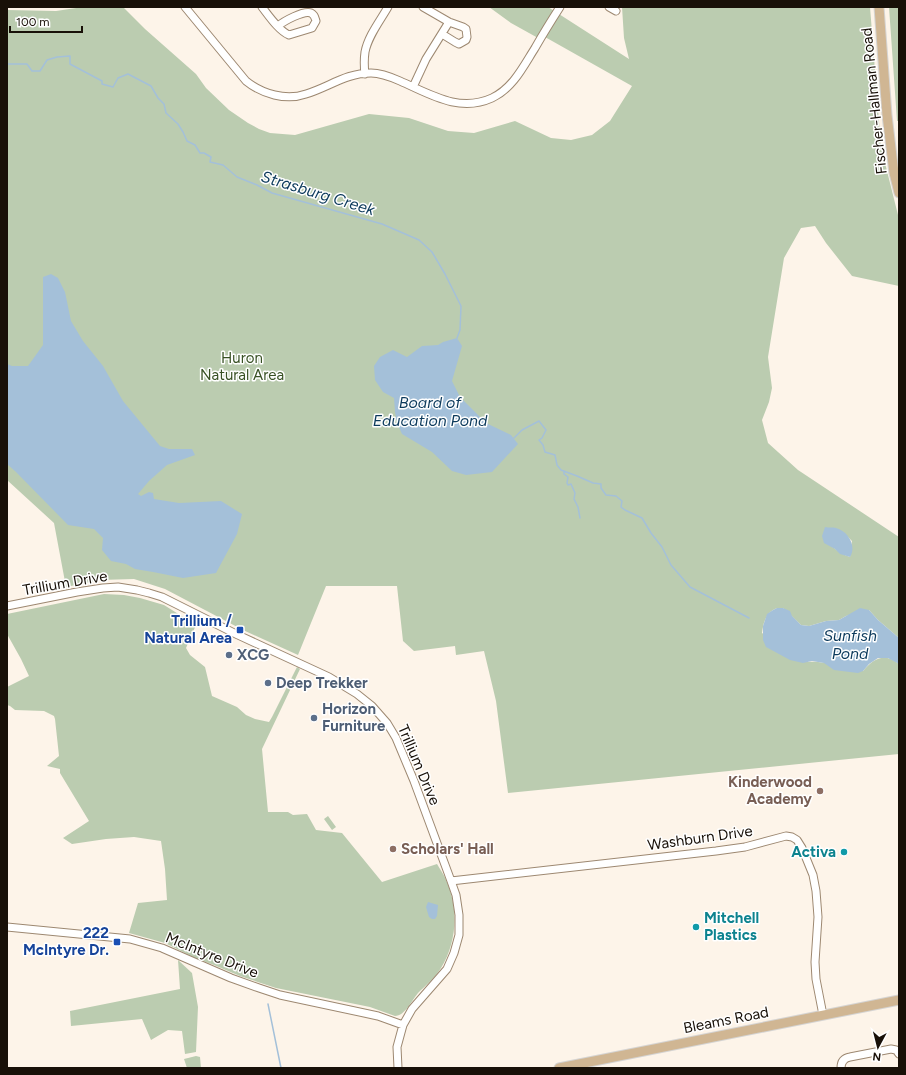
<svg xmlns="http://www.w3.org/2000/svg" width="906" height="1075" viewBox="0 0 906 1075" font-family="Figtree,sans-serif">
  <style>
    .green { fill: #bbccb0; fill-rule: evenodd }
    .water { fill: #a4c0d9 }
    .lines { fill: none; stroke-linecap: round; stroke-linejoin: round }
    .stream { stroke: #a4c0d9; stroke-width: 1.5 }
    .minor-casing { stroke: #9d8871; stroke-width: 9 }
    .major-casing { stroke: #d5d4d3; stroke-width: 11 }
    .minor { stroke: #fff; stroke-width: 7 }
    .major { stroke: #d0b693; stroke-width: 9 }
    .transit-dot { fill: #1a4fb4; stroke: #fff; stroke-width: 1.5 }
    .service-dot { fill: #5c6f8a; stroke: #fff; stroke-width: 1.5 }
    .education-dot { fill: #8d6e63; stroke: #fff; stroke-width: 1.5 }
    .culture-dot { fill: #0f9aa8; stroke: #fff; stroke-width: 1.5 }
    .labels { text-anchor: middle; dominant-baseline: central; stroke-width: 3; stroke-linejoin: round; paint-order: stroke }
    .street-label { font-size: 15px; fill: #181008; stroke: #fff }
    .park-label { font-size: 15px; fill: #385124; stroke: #fff }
    .transit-label { font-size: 15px; font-weight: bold; fill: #164399; stroke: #fff; text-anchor: end }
    .service-label { font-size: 15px; font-weight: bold; fill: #4e5e75; stroke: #fff; text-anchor: start }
    .education-label { font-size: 15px; font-weight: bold; fill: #785e54; stroke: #fff; text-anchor: end }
    .culture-label { font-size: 15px; font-weight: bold; fill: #0d838f; stroke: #fff; text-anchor: end }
    .water-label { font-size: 16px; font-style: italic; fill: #0c3a5c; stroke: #fff }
  </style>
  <rect width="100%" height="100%" fill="#fdf4e9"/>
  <path class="green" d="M83,7H123L145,29L196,74L206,88L229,110L248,123L259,129L270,133L295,135L369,114L409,118L448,131L474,133L515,121L551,138L571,140L592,135L610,121L632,86L545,37L538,38L511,23L489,7H548L629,59L624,38L622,7H870L881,147L899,219V286L852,276L826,243L815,226L801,228L784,258L768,357L772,388L769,402L762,420L768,443L798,470L899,537V638L878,620L869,610L846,616L839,620L826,621L809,626L801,625L783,608C780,608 776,608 773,610C765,615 763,625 762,633L808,662C820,660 849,668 863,671C873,659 884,652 899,664V754L508,793L496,701L484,651L456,655L455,646L414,651L403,641L397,586H326L298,655L243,630L165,589L134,579L100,580L66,587L54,523L7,480V10L56,11ZM843,532L852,541L850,557C840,554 839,551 831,546Z
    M889,7H899V121H897Z
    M104,594L124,595L140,598L164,605L196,625L186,648L190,655L205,667L212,696L237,707L246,715L255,719L269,722L272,717L297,667L300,669L262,749L268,812H288L293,815L307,814L316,830L342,833L382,882L437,864C440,869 444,875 446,880C459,908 457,942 441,968C435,978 426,985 418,993C412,1000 405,1016 395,1016L370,1007L276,988L240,976L214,965L195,958L165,943L129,933L138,903L167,900L165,869L161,841L134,837L106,839L72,844L63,838L89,821L60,773V769L47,766L59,756L55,719L54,716L44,711L15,710L10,706L7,705V687L29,676L21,659L7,634V614Z
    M328,816L336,827L332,830L324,819Z
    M178,960L192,973L198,1007L196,1052L185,1054L182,1031L168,1030L151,1040L142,1019L71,1026L70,1011L180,989Z
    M196,1056L200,1057L201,1068H187L184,1059Z"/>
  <path class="water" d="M51,274L58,278L65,292L71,321L83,341L103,366L123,401L160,446L169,449H192L195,455L167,465L149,481L138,494L141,496L149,492L153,493L154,499L179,503L221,501L242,514L237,534L216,573L183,578L153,572L135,569L126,564L111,561L102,550L103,538L94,529L68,525L16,472L7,464V364L12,366H28L43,345V277Z
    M457,338L462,346L452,381L460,397L486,423L511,435L518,444L492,472L466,475L452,471L432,452L402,434L397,423L395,412L394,398L383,392L375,380L374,366L380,357L393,350L407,357L422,346L438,345L443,342Z
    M825,527C829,528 833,527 836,528C848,531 857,546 850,557L840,554L835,549L824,543L822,536Z
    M777,608H783L790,611L792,616L801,625L809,626L826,621L839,620L860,608L869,610L878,620L899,638V664L888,658H878L869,664L863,671L858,673L834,670L824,663L812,661L803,663L790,660L766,647L763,640V626L767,614L773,610Z
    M428,902L438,905L437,916L435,919H432L429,917L426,907Z"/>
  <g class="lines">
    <path class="stream" d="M7,64H27L32,71H40L47,60L57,57L70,56V64L102,81V84L113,87L118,78L128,74L151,86L158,98L164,104L166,113L178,124L183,132L187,141L195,145L200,153H204L211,157L210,162L223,165L237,177L257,185L272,193L382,224L419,240L432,252L445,274L461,306L460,330L457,338
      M514,438L522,430L539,421L546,430L542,438L539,440L543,445L545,452L555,455L557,465L561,470L577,476L593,483L601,484V488L606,495L616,496L622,501L621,507L625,510L642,518L651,533L662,547L671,565L690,587L749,618
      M564,471V474L568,477L567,483L568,485L571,484L575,493L574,499L578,507L580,518
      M268,1004L281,1068"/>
    <defs>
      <path id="minor" d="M185,7L246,81C262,94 286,101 306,94C329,87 346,73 371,73C381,73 391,77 400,81C430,94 459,113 492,98C513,88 523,67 535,48C543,34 551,21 560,7
        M262,7C269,16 279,31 289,35L312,28L316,21C315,18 315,15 311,13C304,10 284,21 278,26
        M423,7L449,22L463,27L466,29L467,37L466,40L459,44L455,42L442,34
        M609,7L616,11
        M365,74C364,66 364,59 365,52C368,36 380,21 388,7
        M413,87L426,59L449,22
        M7,606L77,592L103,588L118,587L137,590L149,593L162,597L238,635L329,677L357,694L372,706L387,723L396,738L414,781L451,881L456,895L459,915V935L454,953L447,969L412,1009L403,1025L397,1047L398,1068
        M451,881L716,851L745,847L786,836L792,837L797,840L802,848L813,875L816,891L818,917L815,962L816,979L823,1015
        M7,927L130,939L162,948L231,978L259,988L280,995L378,1016L403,1025
        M841,1068C841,1062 844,1058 850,1057L891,1049L896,1050L899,1054"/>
      <path id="major" d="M879,7L887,115L894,173L899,193
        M559,1068L899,1000"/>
    </defs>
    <use href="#minor" class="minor-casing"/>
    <use href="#major" class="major-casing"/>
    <use href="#minor" class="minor"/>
    <use href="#major" class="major"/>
  </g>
  <g class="transit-dot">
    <rect x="236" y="626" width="8" height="8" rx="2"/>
    <rect x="113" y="938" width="8" height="8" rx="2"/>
  </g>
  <g class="service-dot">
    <circle cx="229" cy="655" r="4"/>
    <circle cx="268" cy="683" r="4"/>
    <circle cx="314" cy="718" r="4"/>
  </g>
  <g class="education-dot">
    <circle cx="820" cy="791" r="4"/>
    <circle cx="393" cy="849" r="4"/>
  </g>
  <g class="culture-dot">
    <circle cx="844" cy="852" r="4"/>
    <circle cx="696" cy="927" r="4"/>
  </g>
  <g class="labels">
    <g class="street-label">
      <text transform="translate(874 101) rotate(-96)">Fischer-Hallman Road</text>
      <text transform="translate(65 583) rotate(-10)">Trillium Drive</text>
      <text transform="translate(419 765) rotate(67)">Trillium Drive</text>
      <text transform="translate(700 838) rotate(-8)">Washburn Drive</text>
      <text transform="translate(212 955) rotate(22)">McIntyre Drive</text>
      <text transform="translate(726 1020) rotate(-11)">Bleams Road</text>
    </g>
    <g class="park-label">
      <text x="242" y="358">Huron<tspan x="242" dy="17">Natural Area</tspan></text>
    </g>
    <g class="transit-label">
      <text x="232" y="621">Trillium /<tspan x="232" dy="17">Natural Area</tspan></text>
      <text x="109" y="933">222<tspan x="109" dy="17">McIntyre Dr.</tspan></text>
    </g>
    <g class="service-label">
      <text x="237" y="655">XCG</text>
      <text x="276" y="683">Deep Trekker</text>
      <text x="322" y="709">Horizon<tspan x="322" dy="17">Furniture</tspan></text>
    </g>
    <g class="education-label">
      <text x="812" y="782">Kinderwood<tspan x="812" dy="17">Academy</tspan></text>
      <text x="401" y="849" text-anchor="start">Scholars' Hall</text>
    </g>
    <g class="culture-label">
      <text x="836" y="852">Activa</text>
      <text x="704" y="918" text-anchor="start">Mitchell<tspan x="704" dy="17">Plastics</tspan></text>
    </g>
    <g class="water-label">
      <text transform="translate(318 193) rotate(17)">Strasburg Creek</text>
      <text x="430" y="402">Board of<tspan x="430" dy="18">Education Pond</tspan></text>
      <text x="850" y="635">Sunfish<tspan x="850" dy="18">Pond</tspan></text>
    </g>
  </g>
  <rect width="906" height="1075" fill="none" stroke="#181008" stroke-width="16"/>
  <g transform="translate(878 1047) rotate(187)" stroke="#ffffff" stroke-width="3" paint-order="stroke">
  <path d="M0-3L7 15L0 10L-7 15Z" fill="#181008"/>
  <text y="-6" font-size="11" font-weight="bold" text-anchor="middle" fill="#181008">N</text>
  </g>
  <path d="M10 26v6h72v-6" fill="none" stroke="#181008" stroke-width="2"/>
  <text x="16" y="26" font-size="12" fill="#181008" stroke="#ffffff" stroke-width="3" paint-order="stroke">100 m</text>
</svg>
